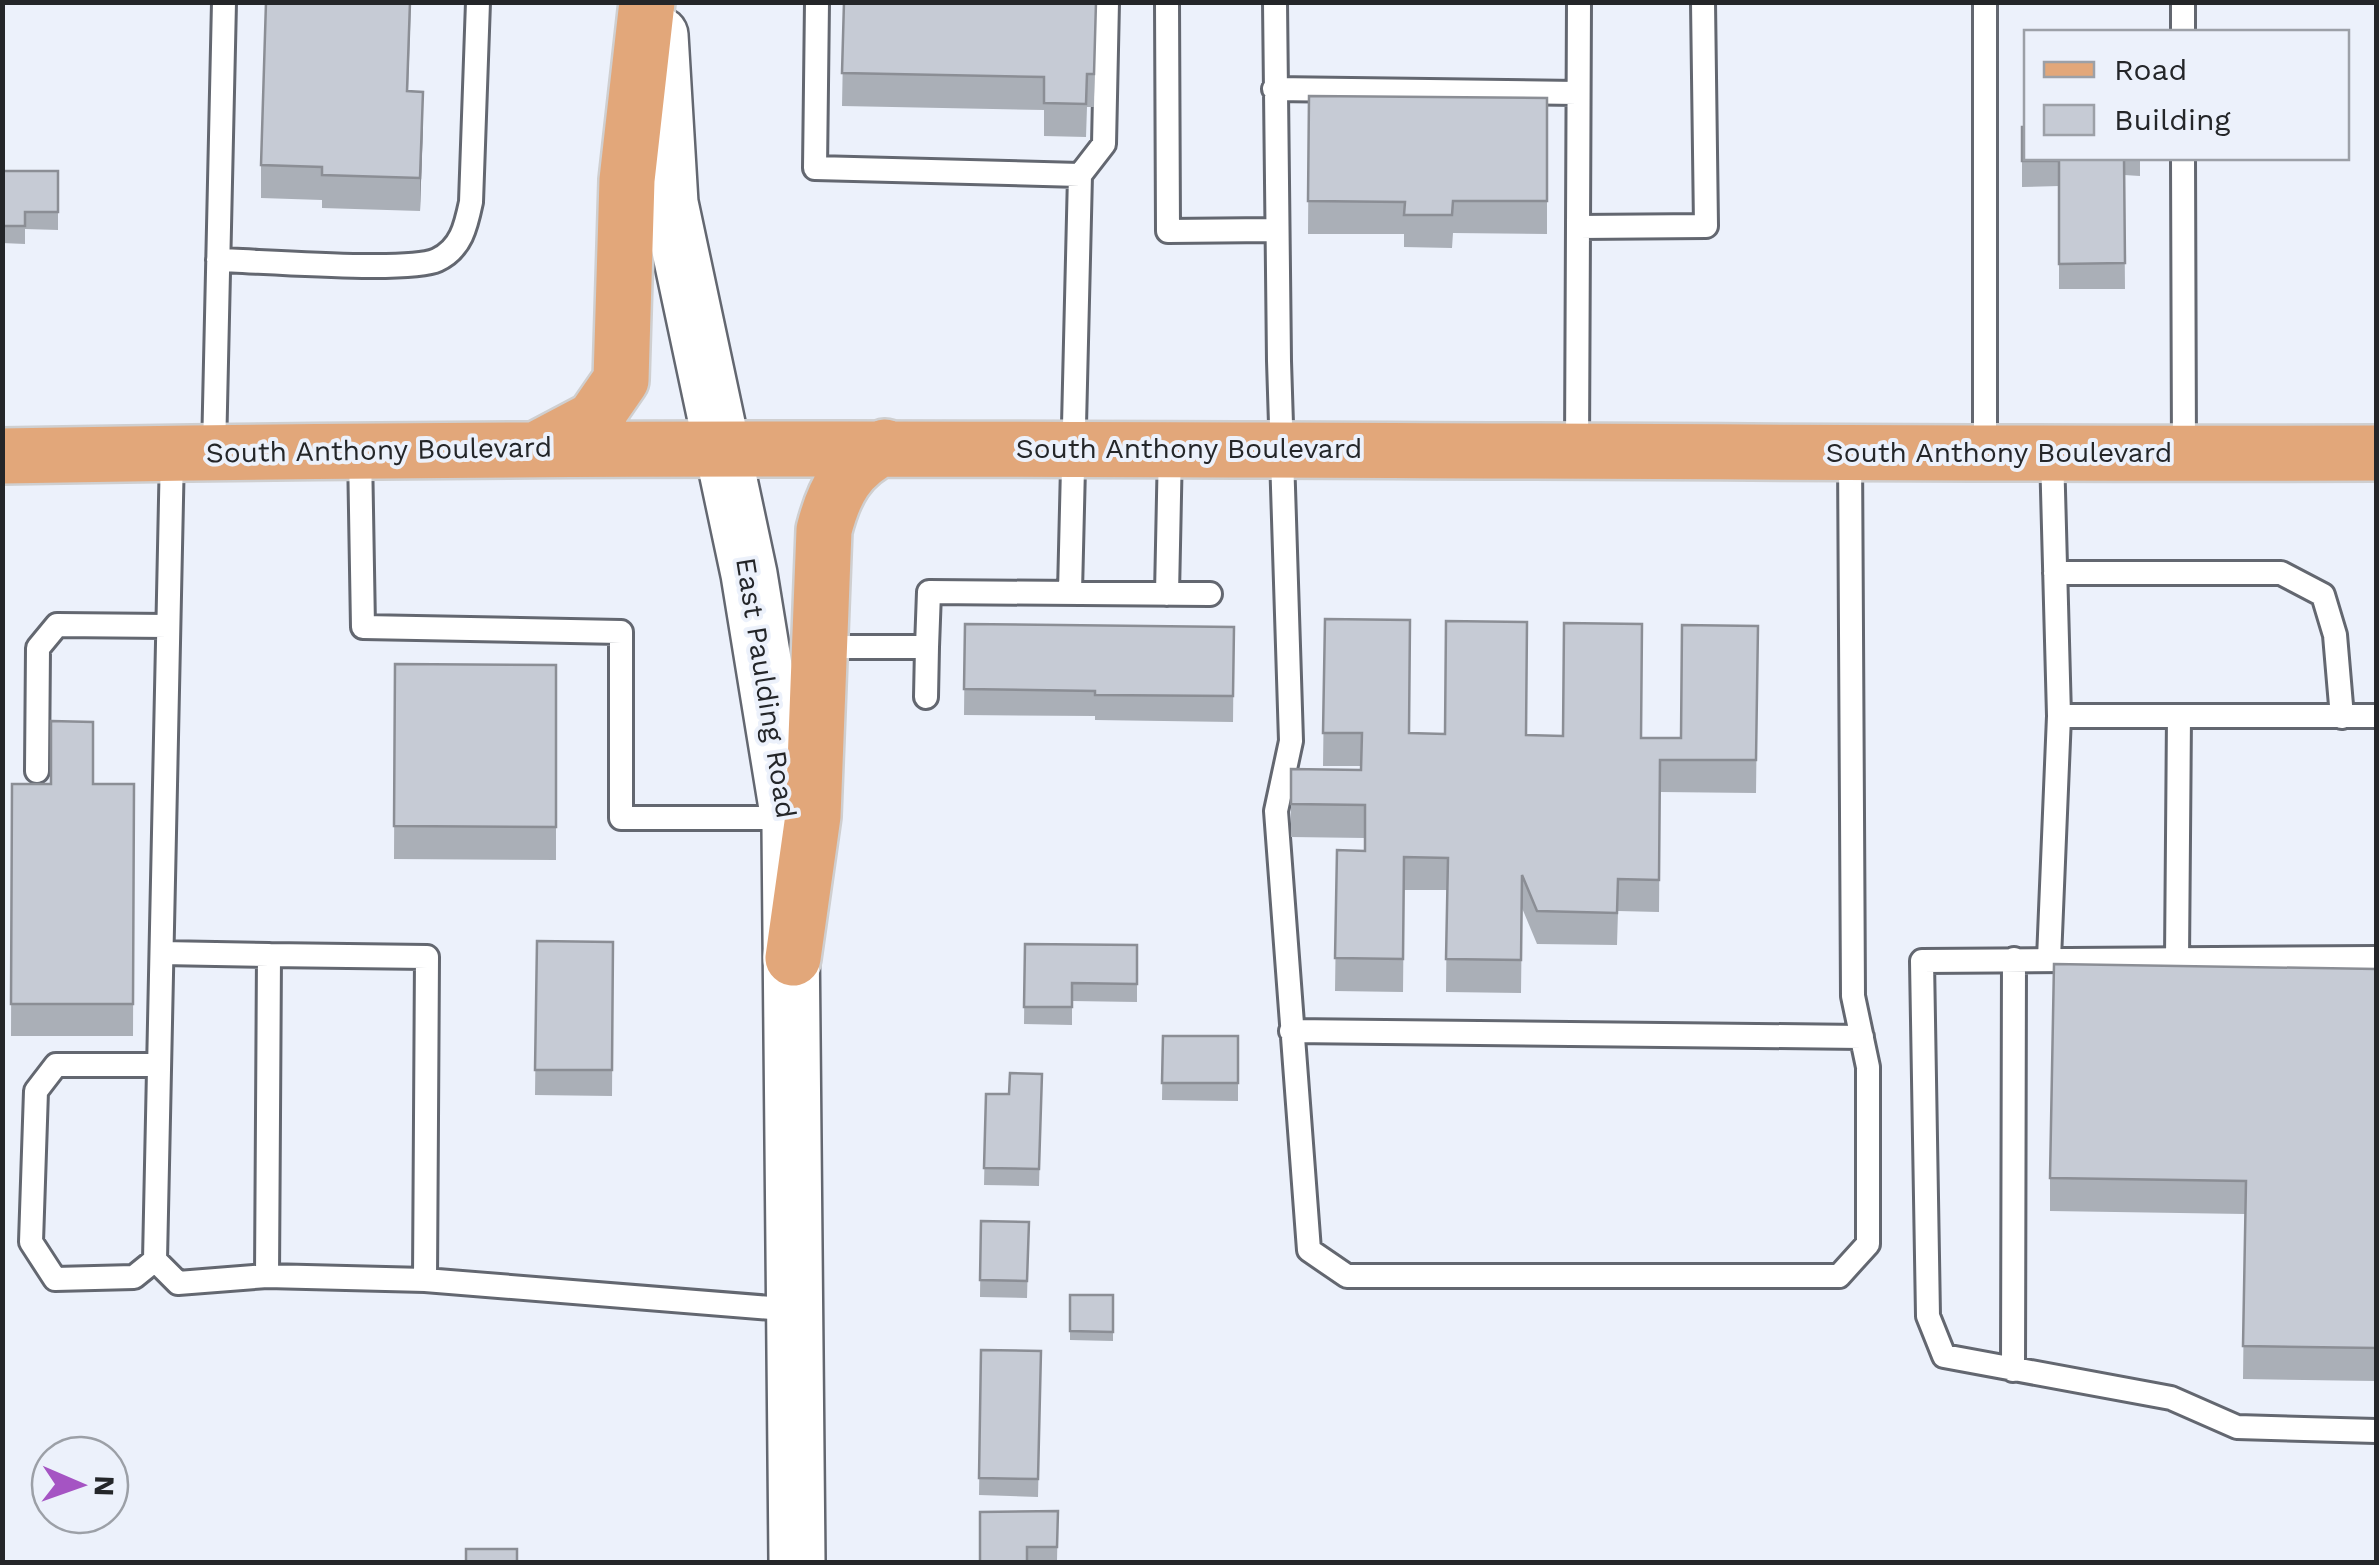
<svg xmlns="http://www.w3.org/2000/svg" width="2379" height="1565" viewBox="0 0 2379 1565" font-family="'Work Sans',sans-serif">
  <style>
    .lines { fill: none; stroke-linecap: round; stroke-linejoin: round }
    .service-casing { stroke: #636770; stroke-width: 28 }
    .secondary-casing { stroke: #636770; stroke-width: 60 }
    .primary-casing { stroke: #cfcfd0; stroke-width: 60 }
    .service { stroke: #fff; stroke-width: 22 }
    .secondary { stroke: #fff; stroke-width: 55 }
    .primary { stroke: #e2a77a; stroke-width: 55 }
    .wall { fill: #aaafb7 }
    .shaded-wall { fill: #8b8e95 }
    .building { fill: #c6cbd5; stroke: #8b8e95; stroke-width: 2.5 }
    .labels { text-anchor: middle; dominant-baseline: central; stroke-width: 8; stroke-linejoin: round; paint-order: stroke }
    .street-label { font-size: 28px; fill: #242629; stroke: #ecf1fb }
  </style>
  <rect width="100%" height="100%" fill="#ecf1fb"/>
  <g class="lines">
    <defs>
      <path id="service" d="M817,2L815,168L1080,175L1070,592
        M1167,2L1168,231L1277,230
        M1275,2L1279,361L1291,741L1276,811L1309,1250L1347,1276H1839L1868,1244V1067L1853,996L1850,451
        M2183,2V32
        M1274,89L1577,93
        M2183,158L2184,453
        M1080,175L1104,144L1107,2
        M1578,227L1706,226L1703,2
        M218,260C259,261 409,273 437,260C461,249 466,226 471,202L478,2
        M1577,449L1579,2
        M214,452L224,2
        M360,452L363,627L621,632V818H788
        M1985,453V2
        M2052,453L2059,716H2376
        M2055,573H2281L2323,595L2335,635L2342,717
        M1167,594L1170,448
        M821,647H927L929,592L1210,594
        M926,697L927,647
        M37,771L38,648L57,625L168,626
        M269,955L427,957L425,1280L796,1310
        M2376,958L1922,961L1928,1316L1944,1356L2171,1398L2237,1427L2376,1431
        M2049,959L2059,716
        M2177,959L2179,716
        M1291,1031L1862,1037
        M159,1065H56L36,1091L31,1242L55,1279L134,1277L155,1260L172,453
        M155,1260L178,1283L267,1276L269,955L162,953
        M267,1276L425,1280
        M2013,1370L2014,959"/>
      <path id="secondary" d="M660,35L670,203L749,574L790,826L797,1562"/>
      <path id="primary" d="M541,447L594,419L621,380L627,180L647,2
        M2,456C794,441 1585,455 2376,453
        M793,958L813,816L824,530C834,491 848,464 885,447"/>
    </defs>
    <use href="#service" class="service-casing"/>
    <use href="#secondary" class="secondary-casing"/>
    <use href="#primary" class="primary-casing"/>
    <use href="#service" class="service"/>
    <use href="#secondary" class="secondary"/>
    <use href="#primary" class="primary"/>
  </g>
  <path class="wall" d="M411,2L408,91L423,124L420,211L322,208V200L261,198V165Z
    M844,2H1096L1094,107H1087L1086,137L1044,136V110L842,106Z
    M1309,96L1547,98V234L1453,233L1452,248L1404,247V234H1308Z
    M2022,127L2026,158H2140V176L2124,175L2125,289H2059V186L2022,187Z
    M2,171H58V230L25,229V244L2,243Z
    M1325,619L1409,733L1641,738H1681L1758,626L1756,793L1660,792L1659,912L1618,911L1617,945L1537,944L1522,908L1521,993L1446,992L1447,890H1404L1403,992L1335,991L1337,850L1365,851V838L1291,837V769L1361,770V766H1323Z
    M965,624L1234,627L1233,722L1095,720V716L964,715Z
    M395,664L556,665V860L394,859Z
    M12,784H134L133,1036H11Z
    M537,941L613,942L612,1096L535,1095Z
    M1025,944L1137,945V1002L1072,1001V1025L1024,1024Z
    M2376,969V1381L2243,1379L2245,1214L2050,1211V1178Z
    M1163,1036H1238V1101L1162,1100Z
    M1042,1074L1039,1186L984,1185L986,1094H1009Z
    M981,1221L1029,1222L1027,1298L980,1297Z
    M1070,1295H1113V1341L1070,1340Z
    M981,1350L1041,1351L1038,1497L979,1495Z
    M1058,1511L1057,1562H980Z"/>
  <path class="shaded-wall" d="M423,92V124L420,211V178Z"/>
  <path class="building" d="M266,2H410L407,91L423,92L420,178L322,175V167L261,165Z
    M844,2H1096L1094,74H1087L1086,104L1044,103V77L842,73Z
    M1309,96L1547,98V201H1453L1452,215H1404L1405,202L1308,201Z
    M2022,127H2026V158H2124L2125,263L2059,264V161H2022Z
    M2,171H58V212H25V226H2Z
    M1325,619L1410,620L1409,733L1445,734L1446,621L1527,622L1526,735L1563,736L1564,623L1642,624L1641,738H1681L1682,625L1758,626L1756,760H1660L1659,880L1618,879L1617,913L1537,911L1522,875L1521,960L1446,959L1448,858L1404,857L1403,959L1335,958L1337,850L1365,851V805L1291,804V769L1361,770L1362,733H1323Z
    M965,624L1234,627L1233,696L1095,695V691L964,689Z
    M395,664L556,665V827L394,826Z
    M51,721L93,722V784H134L133,1004H11L12,784H51Z
    M537,941L613,942L612,1070H535Z
    M1025,944L1137,945V984L1072,983V1007H1024Z
    M2054,964L2376,969V1348L2243,1346L2246,1181L2050,1178Z
    M1163,1036H1238V1083H1162Z
    M1010,1073L1042,1074L1039,1169L984,1168L986,1094H1009Z
    M981,1221L1029,1222L1027,1281L980,1280Z
    M1070,1295H1113V1332L1070,1331Z
    M981,1350L1041,1351L1038,1479L979,1478Z
    M1058,1511L1057,1547H1027V1562H980V1512Z
    M466,1549H517V1562H466Z"/>
  <g class="labels">
    <g class="street-label">
      <text x="1189" y="448">South Anthony Boulevard</text>
      <text transform="translate(379 450) rotate(-1)">South Anthony Boulevard</text>
      <text x="1999" y="452">South Anthony Boulevard</text>
      <text transform="translate(766 688) rotate(81)">East Paulding Road</text>
    </g>
  </g>
  <rect width="2379" height="1565" fill="none" stroke="#242629" stroke-width="10"/>
  <rect x="2024" y="30" width="325" height="130" fill="#ecf1fb" stroke="#9ca0a7" stroke-width="2.5"/>
  <rect x="2044" y="62" width="50" height="15" fill="#e2a77a" stroke="#9ca0a7" stroke-width="2.5"/>
  <text x="2114" y="80" font-size="30" fill="#242629">Road</text>
  <rect x="2044" y="105" width="50" height="30" fill="#c6cbd5" stroke="#9ca0a7" stroke-width="2.5"/>
  <text x="2114" y="130" font-size="30" fill="#242629">Building</text>
  <g transform="translate(80 1485) rotate(92)"><circle r="48" fill="#ecf1fb" stroke="#9ca0a7" stroke-width="2.5"/>
  <path d="M0-8L18 38L0 25L-18 38Z" fill="#a554c3"/>
  <text y="-15" font-size="28" font-weight="bold" text-anchor="middle" fill="#242629">N</text>
  </g>
</svg>
